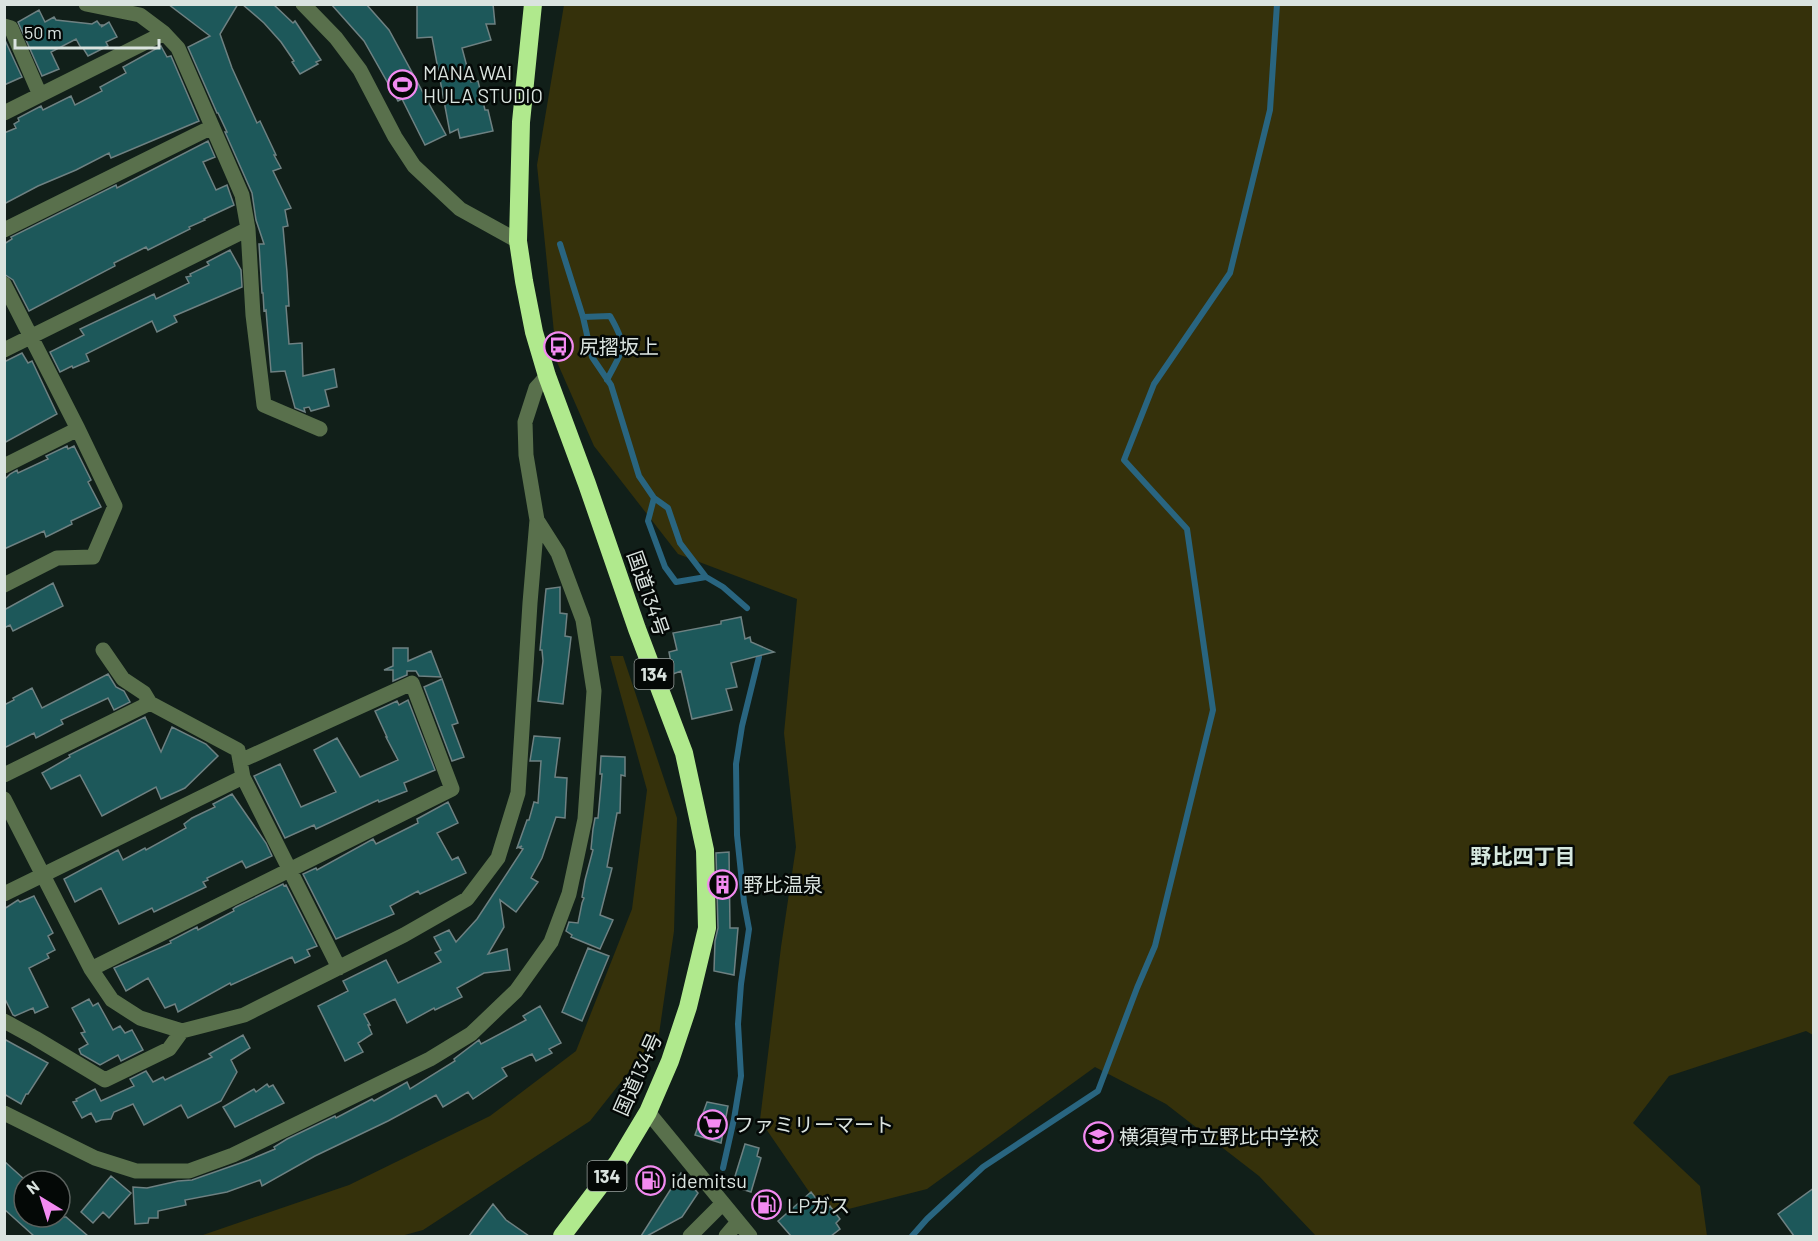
<svg xmlns="http://www.w3.org/2000/svg" width="1818" height="1241" viewBox="0 0 1818 1241" font-family="Barlow,'Noto Sans JP',sans-serif">
  <style>
    .green { fill: #35310b }
    .lines { fill: none; stroke-linecap: round; stroke-linejoin: round }
    .stream { stroke: #296580; stroke-width: 6 }
    .building { fill: #1d585a; stroke: #6e8182; stroke-width: 1.5 }
    .minor { stroke: #59704c; stroke-width: 15 }
    .highway { stroke: #b0e98d; stroke-width: 18 }
    .labels { text-anchor: middle; dominant-baseline: central; stroke-width: 5; stroke-linejoin: round; paint-order: stroke }
    .shield { fill: #040806; stroke: #9aa19e; stroke-width: 1.5 }
    .shield-label { font-size: 18px; font-weight: bold; fill: #dae3df }
    .poi-label { font-size: 20px; fill: #dae3df; stroke: #040806; text-anchor: start }
    .street-label { font-size: 20px; fill: #dae3df; stroke: #040806 }
    .neighbourhood-label { font-size: 21px; font-weight: bold; fill: #d5e7de; stroke: #040806 }
  </style>
  <rect width="100%" height="100%" fill="#111f19"/>
  <path class="green" d="M564,5H1813V1035L1806,1031L1669,1076L1633,1123L1700,1186L1707,1236H1316L1259,1176L1166,1104L1095,1067L927,1189L825,1215L760,1120L781,947L796,847L784,733L797,599L678,554L594,446L557,362L537,165Z
    M610,656H623L677,818L674,931L659,1034L590,1121L423,1230L401,1236H200L349,1185L490,1116L576,1051L632,909L647,790Z"/>
  <g class="lines">
    <path class="stream" d="M560,244L583,317L592,357L611,385L639,476L654,498L648,521L665,567L676,582L706,577L723,587L747,608
      M583,317L610,316C629,349 623,348 607,380
      M654,498L668,508L680,543L706,577
      M723,1168L734,1119L741,1076L738,1024L741,984L749,929L744,902L737,835L736,764L742,726L759,657
      M912,1236L927,1219L983,1167L1098,1091L1137,988L1155,946L1213,710L1187,529L1124,460L1154,384L1230,273L1270,110L1277,4"/>
  </g>
  <path class="building" d="M168,4H238L220,34L232,68L257,123L260,121L276,155H274L281,168L273,171L291,208L285,210L288,226L283,227L287,272L289,306H286L289,344L302,343L303,376L334,369L337,387L325,390L329,406L311,411L309,407L304,408L305,412L295,408L285,371L271,372L266,310L264,311L263,293H262L259,244H264L256,220L252,193L225,132H227L218,113H217L188,47L210,36Z
    M242,4H273L293,23L295,21L321,60L316,62L318,64L300,74L292,62L294,61L281,42L264,23Z
    M331,4H366L389,30L446,135L425,145L402,99L398,101L364,41Z
    M417,4H493L495,24H486L491,40L462,48L471,82L478,81L485,110H488L493,131L460,138L458,129L450,133L432,37L417,38Z
    M39,10L45,22L54,17L56,20L92,24L97,21L100,25H103L101,27L109,22L117,37L106,42L108,46L88,56L83,48H81L76,39L51,52L59,69L42,76L18,22Z
    M4,38L22,77L4,85Z
    M161,46L167,57L171,56L199,121L111,158L109,153L76,170L38,186L4,204V133L16,128L14,124L19,121L18,118L41,106L43,110L71,96L75,105L102,91L100,87L126,73L123,67Z
    M208,141L215,157L203,162L216,190L227,185L234,205L204,219L205,220L189,227L190,229L148,250L146,247L114,263L115,266L29,311L13,280L4,274V244L12,239L11,237L116,185L117,188Z
    M230,250L241,270L242,287L174,316L177,322L157,332L152,321L86,354L89,361L73,368L72,366L60,372L50,352L84,335L80,329L154,294L156,299L189,283L186,277L191,276L190,274L209,265L207,262Z
    M22,353L28,363L32,361L57,414L4,443V362Z
    M67,446L68,449L74,446L91,480L88,482L101,507L71,521L72,524L46,537L44,531L4,549V480L10,474L17,470L18,473L48,459L46,456Z
    M53,583L63,606L13,631L10,625L4,628V610Z
    M560,587V613L567,614L565,636L571,637L563,704L538,701L543,661L542,650H540L546,589Z
    M741,617L745,639L750,637L751,642L774,652L731,663L737,687L726,689L732,710L692,719L681,671L673,674L669,652L677,650L673,633L721,624V621Z
    M393,648H408V661L431,651L441,677L419,676L416,671H407V675L393,681V670H384L393,666Z
    M108,674L116,687L124,691L130,702L114,710L108,698L61,720L63,724L36,738L34,733L4,748V705L14,700L13,698L32,688L42,708Z
    M442,679L458,723L452,725L464,757L452,761L424,687Z
    M408,700L435,770L404,783L407,791L379,802L378,800L316,829L314,825L285,838L254,776L280,764L301,807L336,792L314,750L337,738L360,777L398,760L386,737H387L375,711L397,701L399,705Z
    M145,717L161,752L172,727L206,744L218,756L185,788L161,799L156,787L102,816L80,775L51,789L42,773L70,757L69,755Z
    M534,736L560,738L555,777L567,778L565,818L556,817L542,858L531,878L538,882L516,912L500,900L504,927L488,954L507,949L510,970L484,973L457,988L462,997L435,1010L434,1008L407,1023L395,999L364,1014L370,1025H368L372,1034L358,1043L363,1052L345,1061L318,1006L348,991L343,981L386,960L398,983L441,962L435,953L441,950L434,937L449,930L456,942L477,919L523,849L520,848L522,846L517,848L527,820H529L534,802L538,803L541,761H530Z
    M601,756L625,757V776L621,775L620,813H617L607,867L612,868L600,915L613,920L600,949L571,937L572,935L566,931L569,922L578,923L582,903L584,898L582,897L585,880L593,850L591,849L593,829L595,818H598L602,774H600Z
    M232,794L266,843L272,856L246,868L242,861L207,878L208,880L203,882L206,887L154,912L152,908L119,924L101,888L75,902L64,879L118,850L123,860L145,848L146,850L186,828L184,824L192,818L215,807L213,804Z
    M448,802L458,823L437,833L452,860L458,857L466,873L420,894L418,891L390,906L394,914L336,939L303,874L316,868L317,870L373,839L376,844L418,823L417,819Z
    M729,852L730,928H738L734,975L714,971L715,941L718,928L716,853Z
    M283,884L284,886L286,885L317,946L307,950L310,956L295,963L292,957L231,985L230,983L178,1012L175,1004L165,1008L148,978L126,991L114,968L171,943L170,941L197,927L198,930L234,911L233,909L236,907Z
    M34,896L53,933L48,936L55,950L47,954L49,958L29,968L48,1007L35,1013L33,1008L15,1016L13,1015L4,997V909L18,900L20,902Z
    M588,948L609,956L582,1021L562,1012Z
    M89,999L93,1006L98,1003L113,1030L120,1026L125,1033L132,1030L143,1050L121,1061L118,1055L100,1065L81,1054L79,1049L88,1044L81,1033L85,1032L72,1008Z
    M540,1006L561,1043L549,1049L552,1053L536,1061L532,1054L502,1068L507,1076L473,1099L468,1092L443,1107L436,1095L388,1121L315,1156L262,1186L260,1180L227,1192L185,1200L186,1205L158,1211V1218H149L148,1223L135,1224L133,1187L147,1188L178,1181L192,1180L249,1160L275,1149L274,1147L287,1139L335,1116L336,1118L372,1099L374,1101L407,1082L410,1089L455,1061L454,1059L479,1040L481,1044L526,1020L523,1016Z
    M243,1035L250,1048L231,1060L237,1072L221,1101L188,1118L181,1105L144,1125L133,1104L114,1112L111,1119L101,1120L96,1122L91,1113L82,1118L73,1102L77,1101L76,1099L95,1089L101,1101L134,1086L130,1079L146,1071L153,1082L163,1077L165,1080L212,1057L209,1054Z
    M4,1039L48,1063L28,1094H26L21,1104L4,1094Z
    M267,1084L269,1087L273,1085L284,1103L235,1127L223,1107L254,1089L256,1092Z
    M707,1102L728,1106L721,1143L695,1135Z
    M745,1144L759,1148L757,1156L761,1158L751,1192L732,1186Z
    M4,1161L24,1179V1217H66L88,1236H34L4,1209Z
    M681,1173L698,1193L682,1217L647,1236H641Z
    M111,1176L131,1193L109,1218L103,1212L93,1223L81,1212Z
    M1814,1188V1236H1794L1778,1214Z
    M811,1192L825,1210L830,1206L840,1219L836,1223L840,1229L831,1236H791L778,1221Z
    M493,1204L506,1220L529,1236H469Z"/>
  <g class="lines">
    <path class="minor" d="M86,4L140,15L164,33L178,48L242,195L248,229L253,315L264,405L320,429
      M303,4L336,38L360,70L395,137L414,166L460,209L518,241
      M4,26L11,28L40,95
      M4,113L164,33
      M4,230L212,127
      M4,284L78,429L115,506L93,557L57,558L4,585
      M4,350L248,229
      M4,466L78,429
      M103,650L123,679L144,693L150,703
      M4,775L150,703L238,750L243,777L339,968
      M4,799L91,969L112,1000L140,1018L182,1031L244,1015L404,935L467,899L498,858L518,793L530,603L537,520
      M4,894L243,777
      M91,969L452,789L412,683L240,761
      M4,1021L35,1038L105,1080L169,1049L182,1031
      M648,1112L750,1236
      M4,1113L95,1158L136,1171H189L233,1155L430,1059L471,1034L516,991L551,942L569,894L585,819L594,691L583,620L558,553L537,520L526,455L525,422L536,388L547,376
      M690,1236L723,1203
      M726,1236L738,1222"/>
    <path class="highway" d="M533,4L521,122L518,241L524,281L534,332L547,376L587,484L637,629L684,753L705,850L707,928L688,1007L670,1061L648,1112L618,1162L562,1236"/>
  </g>
  <defs>
    <symbol id="stadium-ring" viewBox="-11 -11 22 22"><circle r="9.5" fill="#040806" stroke="#f38af1" stroke-width="1.5"/><path d="M0-5a6.5 5 0 1 0 0 10a6.5 5 0 1 0 0-10ZM-3.5-1.8h7v3.6h-7Z" fill="#f38af1"/></symbol>
    <symbol id="bus-ring" viewBox="-11 -11 22 22"><circle r="9.5" fill="#040806" stroke="#f38af1" stroke-width="1.5"/><path d="M-5-6H5V4H4V6H2V4H-2V6H-4V4H-5ZM-3.5-4V0h7V-4ZM-3.5 1.2v1.5H-2V1.2ZM2 1.2v1.5H3.5V1.2Z" fill="#f38af1"/></symbol>
    <symbol id="building-ring" viewBox="-11 -11 22 22"><circle r="9.5" fill="#040806" stroke="#f38af1" stroke-width="1.5"/><path d="M-4-6H4V6H1V3H-1V6H-4ZM-2.5-4.3h1.7v1.8h-1.7ZM.8-4.3h1.7v1.8H.8ZM-2.5-1h1.7V.8h-1.7ZM.8-1h1.7V.8H.8Z" fill="#f38af1"/></symbol>
    <symbol id="supermarket-ring" viewBox="-11 -11 22 22"><circle r="9.5" fill="#040806" stroke="#f38af1" stroke-width="1.5"/><path d="M-6-5.5h2.5l.6 2H6L4.5 2H-2.5L-4.4-4H-6ZM-1.5 3.2a1.3 1.3 0 1 0 .1 0ZM3 3.2a1.3 1.3 0 1 0 .1 0Z" fill="#f38af1"/></symbol>
    <symbol id="school-ring" viewBox="-11 -11 22 22"><circle r="9.5" fill="#040806" stroke="#f38af1" stroke-width="1.5"/><path d="M0-5L7-2L0 1L-7-2ZM-4 1L0 2.5L4 1V4Q0 6-4 4Z" fill="#f38af1"/></symbol>
    <symbol id="fuel-ring" viewBox="-11 -11 22 22"><circle r="9.5" fill="#040806" stroke="#f38af1" stroke-width="1.5"/><path d="M-5.5-6h7V0h2V4h1.3V-2.5L3-4.5l.8-.8L6-3V5H2.5V1h-1V6h-7ZM-4.2-4.7v3.2H.2V-4.7Z" fill="#f38af1"/></symbol>
  </defs>
  <g fill-rule="evenodd">
    <use href="#stadium-ring" x="386" y="68" width="33" height="33"/>
    <use href="#bus-ring" x="542" y="330" width="33" height="33"/>
    <use href="#building-ring" x="706" y="868" width="33" height="33"/>
    <use href="#supermarket-ring" x="696" y="1108" width="33" height="33"/>
    <use href="#school-ring" x="1082" y="1120" width="33" height="33"/>
    <use href="#fuel-ring" x="634" y="1164" width="33" height="33"/>
    <use href="#fuel-ring" x="750" y="1188" width="33" height="33"/>
  </g>
  <g class="labels">
    <g class="shield">
      <rect x="634.5" y="659" width="39" height="30" rx="4.5"/>
      <rect x="587.5" y="1161" width="39" height="30" rx="4.5"/>
    </g>
    <g class="shield-label">
      <text x="654" y="674">134</text>
      <text x="607" y="1176">134</text>
    </g>
    <g class="poi-label">
      <text x="423" y="72">MANA WAI<tspan x="423" dy="23">HULA STUDIO</tspan></text>
      <text x="579" y="346">尻摺坂上</text>
      <text x="743" y="884">野比温泉</text>
      <text x="734" y="1124">ファミリーマート</text>
      <text x="1119" y="1136">横須賀市立野比中学校</text>
      <text x="671" y="1180">idemitsu</text>
      <text x="787" y="1205">LPガス</text>
    </g>
    <g class="street-label">
      <text transform="translate(649 593) rotate(71)">国道134号</text>
      <text transform="translate(637 1074) rotate(-66)">国道134号</text>
    </g>
    <g class="neighbourhood-label">
      <text x="1523" y="855">野比四丁目</text>
    </g>
  </g>
  <rect width="1818" height="1241" fill="none" stroke="#dae3df" stroke-width="12"/>
  <g transform="translate(42 1199) rotate(322)"><circle r="28" fill="#040806" stroke="#5a605d" stroke-width="1.5"/>
  <path d="M0-4.5L10 22L0 15L-10 22Z" fill="#f38af1"/>
  <text y="-9" font-size="16" font-weight="bold" text-anchor="middle" fill="#dae3df">N</text>
  </g>
  <path d="M15 39v9h144v-9" fill="none" stroke="#dae3df" stroke-width="3"/>
  <text x="24" y="39" font-size="18" fill="#dae3df" stroke="#040806" stroke-width="4.5" paint-order="stroke">50 m</text>
</svg>
